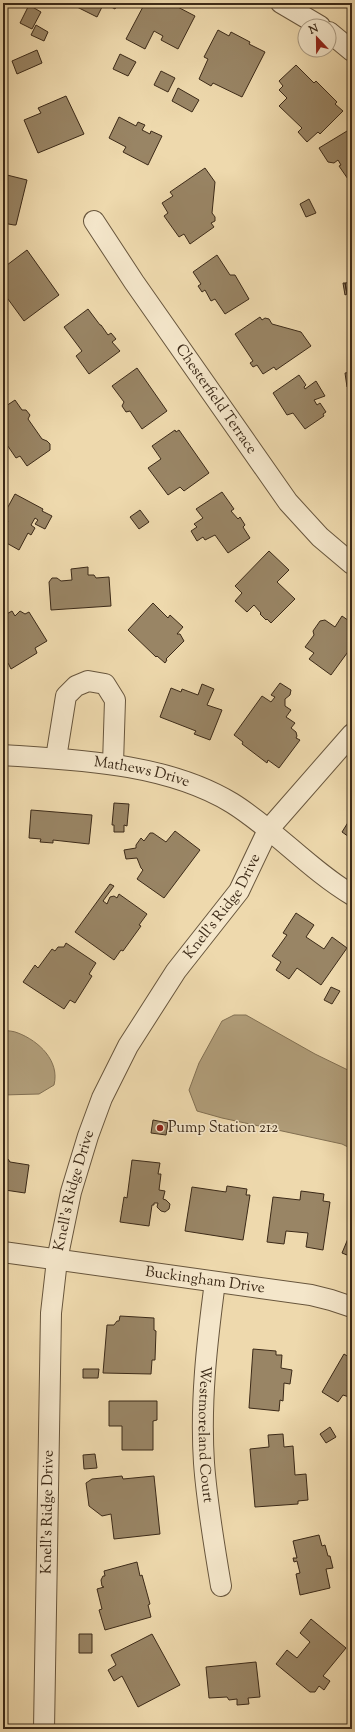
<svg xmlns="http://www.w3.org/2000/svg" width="355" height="1732" viewBox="0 0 355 1732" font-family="'Sorts Mill Goudy',serif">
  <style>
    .water { fill: #b19e7a; stroke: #827053 }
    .building { fill: #998565; stroke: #3c2a18 }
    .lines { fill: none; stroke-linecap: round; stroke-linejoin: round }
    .street-casing { stroke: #68563d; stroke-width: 22 }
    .street { stroke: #f4e6ca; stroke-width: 20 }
    .poi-dot { fill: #8f2418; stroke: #f4e6ca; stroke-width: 1.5 }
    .labels { text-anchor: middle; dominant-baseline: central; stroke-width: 3; stroke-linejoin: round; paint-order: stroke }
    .street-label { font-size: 15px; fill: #3c2a18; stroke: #f4e6ca }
    .poi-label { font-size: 15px; fill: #3c2a18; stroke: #f4e6ca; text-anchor: start }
  </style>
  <rect width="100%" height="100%" fill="#eed9ad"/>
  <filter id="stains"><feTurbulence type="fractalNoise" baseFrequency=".005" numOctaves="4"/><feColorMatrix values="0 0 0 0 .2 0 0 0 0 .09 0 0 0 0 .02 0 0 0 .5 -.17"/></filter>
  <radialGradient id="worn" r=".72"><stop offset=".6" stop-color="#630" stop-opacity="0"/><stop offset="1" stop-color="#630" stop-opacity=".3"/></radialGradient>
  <path class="water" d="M234,1015H246L315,1054L352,1072V1149L342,1144L222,1118L197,1111L189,1090L199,1063L222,1021Z
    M3,1030C8,1031 14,1031 18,1033C39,1041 60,1061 54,1085L39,1094L3,1095Z"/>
  <path class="building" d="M69,3H118L115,9L104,3L97,17Z
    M145,3H170L195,16L178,49L161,40L163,36L154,31L145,49L126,39Z
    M29,5L41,12L32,29L20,23Z
    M36,25L48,32L44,41L31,35Z
    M218,30L229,36L231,32L250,42L249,44L265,52L242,97L213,83L211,86L199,79L208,59L204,57Z
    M37,50L42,63L17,74L12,61Z
    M120,54L136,62L128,76L113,69Z
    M296,65L314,83L316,81L337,102L335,104L343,111L320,134L318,132L307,142L298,132L302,128L279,106L287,98L279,90L283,86L279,81Z
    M161,71L175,78L168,92L154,85Z
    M178,88L199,100L192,112L172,101Z
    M66,96L84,134L38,153L24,120L41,113L38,108Z
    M119,117L136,126L138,122L145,125L142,130L150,134L151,131L162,136L148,165L123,152L126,147L109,138Z
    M352,128V181L350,182L339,166L341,165L338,160L334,163L328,162L319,148Z
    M205,168L215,182L212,213L215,217V221L211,223L214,227L190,244L184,234L179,237L164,216L168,213L162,203L173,196L170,192Z
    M3,174L27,180L16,225H14L3,223Z
    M309,199L316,213L306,217L300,204Z
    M27,250L59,295L24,321L5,295L3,296V268Z
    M217,255L230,275H235L249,299L225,314L215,299L211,301L205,290L202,292L198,286L201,284L193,272Z
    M352,282V293L347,294L345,283Z
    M343,283H345L347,294L345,295Z
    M88,309L100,325H101L108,335L111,333L116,339L112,342L120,351L89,374L76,356L82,351L64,327Z
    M260,317L262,320L265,318L269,319L272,324L301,332L311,346L276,370L274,367L263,374L257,365L253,367L250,363L253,361L235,334Z
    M137,368L167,411L142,429L130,411L126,412L122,406L124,402L112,386Z
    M352,372V386L347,387L345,373Z
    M299,375L306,385L304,387L305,389L316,381L325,396L314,400L317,405L320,403L326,412L323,414L324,416L305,429L293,413L287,415L273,393Z
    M349,395H352V419Z
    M15,400L22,410H26L30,415L28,419L42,439L47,441L50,444V450L27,466L20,456L16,458L3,439V408Z
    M175,430L176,432L179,430L209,473L184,491L180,487L168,495L148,468L161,459L152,446Z
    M222,492L234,509L231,511L238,519L240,517L245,525L243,527L250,538L228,553L215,535L205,540L203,537L197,541L191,531L197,527L194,524L203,518L196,509Z
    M15,494L43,509L42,511L52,516L45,529L35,524L38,520L35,518L31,525L35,528L31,535L28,533L19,550L3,541V530L8,521L3,519V516Z
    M140,510L149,522L139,529L130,517Z
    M269,551L289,570L277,582L295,599L271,623L267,619L266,620L260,614L261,613L254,605L247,612L235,601L242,593L235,586Z
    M88,567V575H94L96,578L109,577L111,606L51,610L49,582L52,578H57L61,581L72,580L71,569Z
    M153,603L168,618L170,615L183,627L177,634H180L184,641L166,659L167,660L165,663L157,656L156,657L128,630Z
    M12,611L15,616L20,611L25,614L29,612L47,641L35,648L37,653L11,669L8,663L3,665V616Z
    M342,616L352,623V650L350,649L331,675L309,659L314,653L305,647L314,635L313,631L320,621L325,620L335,627Z
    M280,683L291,690L290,695L285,699V706L291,710L286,717L295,723L291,728L296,732L297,736L296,738L300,740L279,768L268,760L267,763L242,744L243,742L234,735L262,696L271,702L275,697L271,695Z
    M202,684L214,689L207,705L222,710L210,740L194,734L196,731L160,717L171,688L181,692L182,689L198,695Z
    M114,803L129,804L127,826L124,825V832H114V825H112Z
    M3,805H5L3,831Z
    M31,810L92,815L89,844L53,840V843L40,842L41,839L29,838Z
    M352,816V839L342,832Z
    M175,831L200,850L164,898L137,879L143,870L141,868L137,858L126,859L124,850L136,848V845L141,838L144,841L150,833H153L166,842Z
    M110,884L114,886L103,901L107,904L110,897L114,896L117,898L119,894L147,914L139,925L141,926L123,951L121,950L114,960L75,932Z
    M296,913L314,925L306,937L324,949L332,937L347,948L321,985L297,968L289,979L276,970L281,962L272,956L287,935L283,933Z
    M66,943L96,963L89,974L92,976L75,1003L70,1000L64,1009L23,982L35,965L38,968L52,949L55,951L58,947H64Z
    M331,987L340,991L332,1004L324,1000Z
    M352,1001V1011L348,1009Z
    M153,1120L168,1123L166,1135L151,1133Z
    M3,1158L8,1159L10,1162L29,1165L25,1193L5,1190V1192H3Z
    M132,1160L160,1163L158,1174H161L159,1190L165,1191L163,1199L166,1200L170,1204L169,1209L165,1212L161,1211L157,1207L158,1203H154V1205H152L149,1226L120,1222L124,1197L127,1198Z
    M227,1186L247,1189L246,1195H250L243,1240L185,1231L192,1187L226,1192Z
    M301,1191L324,1194L323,1201L330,1202L323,1250L306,1247L308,1233L286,1231L284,1244L267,1242L273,1197L300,1200Z
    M352,1229V1257L342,1253Z
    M120,1316L154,1318V1330L156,1331L155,1360H152L151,1374L103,1373L107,1325H114L117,1321H119Z
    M253,1349L276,1351V1355H282L281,1368L292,1370L290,1384L284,1383L283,1401L280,1400L279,1411L249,1408Z
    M344,1354L352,1359V1398L343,1395L338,1402L322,1392Z
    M83,1369H99L98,1378H83Z
    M109,1401H157V1420L153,1421V1450H122V1426H109Z
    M330,1427L336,1437L326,1443L320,1434Z
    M283,1434L284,1447L293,1446L295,1475L306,1474L308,1500L298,1501V1504L255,1507L250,1449L269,1447L268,1435Z
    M95,1454L97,1468L84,1469L83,1455Z
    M122,1476L123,1479L154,1476L160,1534L114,1539L111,1514L102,1516L89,1506L86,1483L92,1479Z
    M319,1535L322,1546L325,1545L328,1556H330L333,1568L326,1569L330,1588L300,1595L296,1574L300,1573L297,1561L294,1562L293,1558H297L293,1541Z
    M137,1562L140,1576L142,1575L150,1604L148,1605L151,1617L105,1630L99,1610L102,1609L97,1589L104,1587L102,1586L101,1580L103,1576H105L104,1571Z
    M311,1619L346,1648L323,1676L330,1681L324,1690L319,1686L315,1692H310L276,1664L287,1650L297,1658L310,1642L300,1633Z
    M79,1634H92V1653H79Z
    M152,1634L180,1685L138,1707L122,1676L114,1681L108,1670L116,1665L111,1655Z
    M256,1662L260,1697L248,1698L249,1704L237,1705V1699L229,1700L227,1697L209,1698L206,1667Z"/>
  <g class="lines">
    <defs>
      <g id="street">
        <path d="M281,3L320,26"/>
        <path d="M329,32L352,51"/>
        <path id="s1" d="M94,221L134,282L288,502L320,537L352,564"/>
        <path id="s2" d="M3,755C78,760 166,763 232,803C274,829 310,870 352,895"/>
        <path d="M56,758L66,696L76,686L88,681L105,684L115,700L113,764"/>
        <path id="s3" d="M3,1252L311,1295L331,1300L352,1307"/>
        <path id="s4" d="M215,1282C207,1342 200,1402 204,1463C207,1504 214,1545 221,1586"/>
        <path id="s5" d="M44,1729L51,1313L57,1260L71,1192L88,1136L102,1098L128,1046L176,971L239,891L268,830L352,734"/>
      </g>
    </defs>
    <use href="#street" class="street-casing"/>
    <use href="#street" class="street"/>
  </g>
  <circle class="poi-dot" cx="160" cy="1128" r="4"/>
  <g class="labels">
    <g class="street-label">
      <text stroke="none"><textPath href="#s1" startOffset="216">Chesterfield Terrace</textPath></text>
      <text stroke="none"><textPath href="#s2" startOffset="140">Mathews Drive</textPath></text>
      <text stroke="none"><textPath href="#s5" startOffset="865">Knell's Ridge Drive</textPath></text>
      <text stroke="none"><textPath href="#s5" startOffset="541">Knell's Ridge Drive</textPath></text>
      <text stroke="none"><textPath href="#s3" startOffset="204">Buckingham Drive</textPath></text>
      <text stroke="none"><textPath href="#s4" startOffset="153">Westmoreland Court</textPath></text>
      <text stroke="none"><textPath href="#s5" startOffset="217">Knell's Ridge Drive</textPath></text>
    </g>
    <g class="poi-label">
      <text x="168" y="1128">Pump Station 212</text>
    </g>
  </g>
  <rect width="355" height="1732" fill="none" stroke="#eed9ad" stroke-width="16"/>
  <rect x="4" y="4" width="347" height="1724" fill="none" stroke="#3c2a18" stroke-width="2"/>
  <rect x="8" y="8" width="339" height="1716" fill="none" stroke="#3c2a18"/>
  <g transform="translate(317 38) rotate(338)"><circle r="19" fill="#f4e6ca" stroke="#aa9b83"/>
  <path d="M0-3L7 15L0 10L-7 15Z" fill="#8f2418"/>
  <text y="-6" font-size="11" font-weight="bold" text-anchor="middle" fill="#3c2a18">N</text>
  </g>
  <rect width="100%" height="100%" filter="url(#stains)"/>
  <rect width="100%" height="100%" fill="url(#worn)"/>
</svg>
